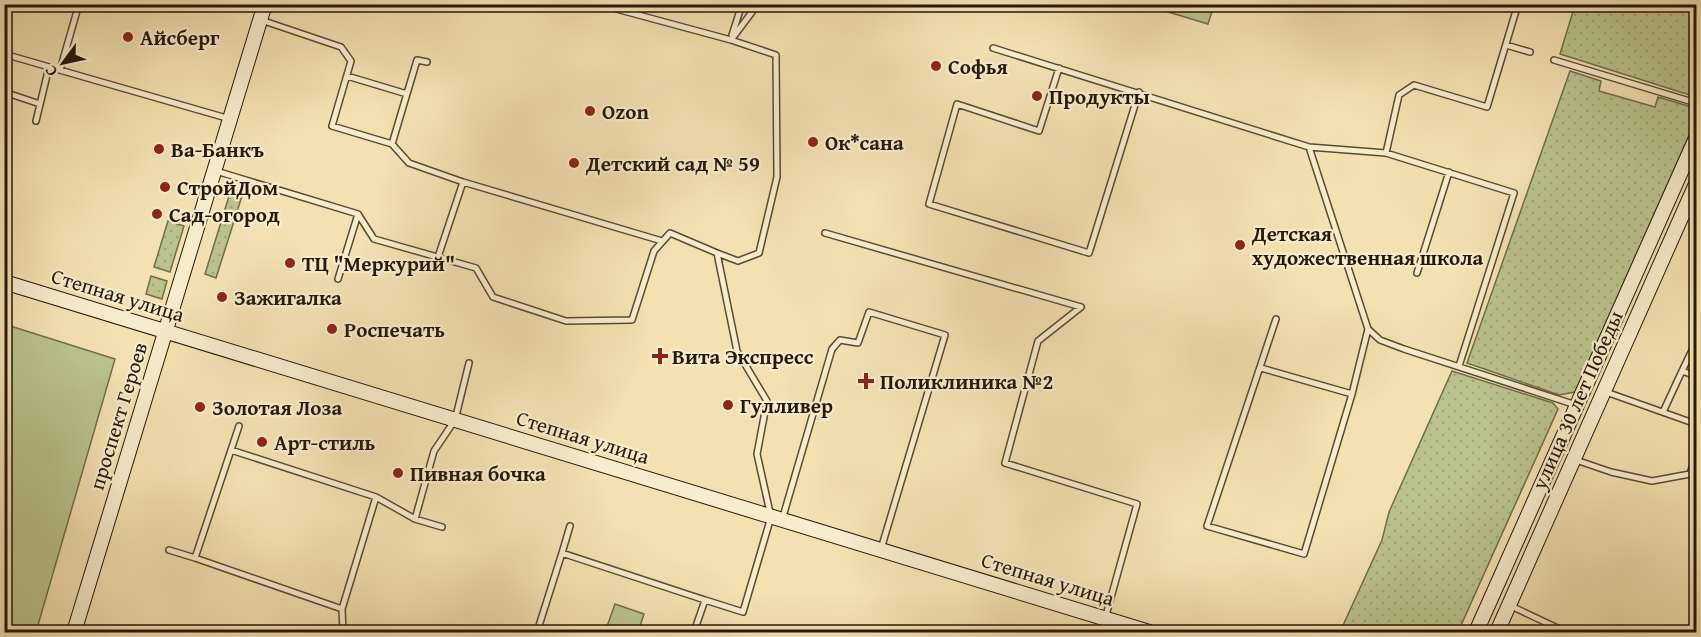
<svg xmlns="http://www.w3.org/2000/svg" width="1701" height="637" viewBox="0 0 1701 637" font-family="'Gentium Book Plus',serif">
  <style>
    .grass { fill: url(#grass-dots); stroke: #706e4a; stroke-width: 1.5 }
    .park { fill: #bbc38c; stroke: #706e4a; stroke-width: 1.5 }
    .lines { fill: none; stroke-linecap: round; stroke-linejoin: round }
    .lane-casing { stroke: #584b32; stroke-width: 8 }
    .secondary-casing { stroke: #251908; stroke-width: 16 }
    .lane { stroke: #f7eccc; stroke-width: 5 }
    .secondary { stroke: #f7eccc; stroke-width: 14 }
    .poi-dot { fill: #8f2418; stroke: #f7eccc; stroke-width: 2 }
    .labels { text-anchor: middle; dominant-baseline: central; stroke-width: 4.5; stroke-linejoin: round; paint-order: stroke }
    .poi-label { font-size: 21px; font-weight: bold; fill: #251908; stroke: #f7eccc; text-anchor: start }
    .street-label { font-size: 21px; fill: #251908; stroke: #f7eccc }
  </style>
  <defs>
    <pattern id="grass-dots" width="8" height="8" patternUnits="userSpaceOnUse" patternTransform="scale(1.5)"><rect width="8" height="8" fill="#bbc38c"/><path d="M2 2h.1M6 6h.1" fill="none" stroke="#a1a777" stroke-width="1.8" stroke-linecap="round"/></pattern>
  </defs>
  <rect width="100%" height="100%" fill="#f3e1b1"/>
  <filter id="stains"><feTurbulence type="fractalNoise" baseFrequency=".00333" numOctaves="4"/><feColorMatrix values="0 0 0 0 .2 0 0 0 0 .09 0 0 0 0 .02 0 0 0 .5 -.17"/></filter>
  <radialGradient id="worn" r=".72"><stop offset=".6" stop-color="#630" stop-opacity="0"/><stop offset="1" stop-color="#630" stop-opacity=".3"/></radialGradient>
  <path class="grass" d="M1575,5H1696V97L1560,54Z
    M1570,71L1601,81L1599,91L1655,107L1658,97L1688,106L1696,120L1575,392L1559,395L1467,363Z
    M230,193L242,196L216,278L205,274Z
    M168,221L184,226L170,272L154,267Z
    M151,276L167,281L162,299L146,294Z
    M1452,371L1553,403L1558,409L1458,632H1340L1382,540L1389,512Z"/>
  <path class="park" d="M1145,5H1214L1208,24Z
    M4,324L115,359L36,632H5Z
    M615,604L644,614L638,632H605Z"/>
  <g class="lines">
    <defs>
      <path id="lane" d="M598,4L731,40L776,55L777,177L759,253L738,261L717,253
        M261,20L341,47L351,61L332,126L392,144
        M732,35L742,4
        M731,40L758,4
        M1506,45L1530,52
        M993,48L1309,147L1368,329L1380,340L1404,349L1576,405
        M4,54L230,119
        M1554,60L1696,103
        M427,62L417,60L392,144L409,163L463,182L438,257
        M1059,68L1039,131L957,104L929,204L1089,253L1139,92
        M60,70L79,4
        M347,76L407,94
        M4,92L40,104
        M36,121L49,67
        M1309,147L1386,153L1399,95L1414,85L1487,107L1518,4
        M1386,153L1514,193L1459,366
        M216,171L358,214L374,239L476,268L493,297L566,321L632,320L654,251L670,233L717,253L737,351L767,401L757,454L771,517L743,612L705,600L694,632
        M463,182L662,241
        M825,233L1081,307
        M1417,273L1449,172
        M338,279L358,214
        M1081,307L1038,341L1005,463L1137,504L1105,619L1104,632
        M1276,319L1207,526L1304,554L1352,394L1368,329
        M1261,368L1352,394
        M1682,371L1696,342
        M1606,392L1696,424
        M1663,412L1682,371L1696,376
        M231,450L239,426
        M1576,460L1611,472L1652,481L1690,474L1696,454
        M415,519L442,527
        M782,520L832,349L840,340L858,343L869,312L945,335L881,549
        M169,550L195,558
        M562,553L570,526
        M1511,606L1566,632
        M342,609L195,558L231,450L376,497
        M145,629L155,632
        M343,632L342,609L376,497L415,519L434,451L455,420L469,363
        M537,632L562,553L705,600"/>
      <path id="secondary" d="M4,282L1149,632
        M74,632L265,4
        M1476,632L1696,138
        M1497,632L1696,184"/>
    </defs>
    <use href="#lane" class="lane-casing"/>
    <use href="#secondary" class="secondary-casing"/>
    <use href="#lane" class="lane"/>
    <use href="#secondary" class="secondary"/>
  </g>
  <g class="poi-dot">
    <circle cx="128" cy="37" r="6"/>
    <circle cx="936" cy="66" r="6"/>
    <circle cx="1037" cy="96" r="6"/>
    <circle cx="590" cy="111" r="6"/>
    <circle cx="813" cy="142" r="6"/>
    <circle cx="159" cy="149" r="6"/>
    <circle cx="574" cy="163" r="6"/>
    <circle cx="165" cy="187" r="6"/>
    <circle cx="157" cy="214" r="6"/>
    <circle cx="1240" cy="245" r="6"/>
    <circle cx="290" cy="263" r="6"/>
    <circle cx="222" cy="297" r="6"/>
    <circle cx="332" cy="329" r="6"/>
    <path d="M657 347h6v6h6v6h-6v6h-6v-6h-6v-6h6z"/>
    <path d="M863 372h6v6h6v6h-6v6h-6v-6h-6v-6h6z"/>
    <circle cx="728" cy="405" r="6"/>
    <circle cx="200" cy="407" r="6"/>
    <circle cx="262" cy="442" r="6"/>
    <circle cx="398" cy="473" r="6"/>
  </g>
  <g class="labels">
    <g class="poi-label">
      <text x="140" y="37">Айсберг</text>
      <text x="948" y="66">Софья</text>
      <text x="1049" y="96">Продукты</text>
      <text x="602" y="111">Ozon</text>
      <text x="825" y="142">Ок*сана</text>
      <text x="171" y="149">Ва-Банкъ</text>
      <text x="586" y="163">Детский сад № 59</text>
      <text x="177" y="187">СтройДом</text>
      <text x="169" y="214">Сад-огород</text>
      <text x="1252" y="233">Детская<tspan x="1252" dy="24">художественная школа</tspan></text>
      <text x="302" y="263">ТЦ "Меркурий"</text>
      <text x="234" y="297">Зажигалка</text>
      <text x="344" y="329">Роспечать</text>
      <text x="672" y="356">Вита Экспресс</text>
      <text x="880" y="381">Поликлиника №2</text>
      <text x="740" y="405">Гулливер</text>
      <text x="212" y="407">Золотая Лоза</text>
      <text x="274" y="442">Арт-стиль</text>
      <text x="410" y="473">Пивная бочка</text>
    </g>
    <g class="street-label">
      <text transform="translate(118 295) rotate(17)">Степная улица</text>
      <text transform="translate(1577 400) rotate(-66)">улица 30 лет Победы</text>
      <text transform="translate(118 416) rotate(-73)">проспект Героев</text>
      <text transform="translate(583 437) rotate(17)">Степная улица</text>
      <text transform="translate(1048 579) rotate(17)">Степная улица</text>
    </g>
  </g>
  <rect width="1701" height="637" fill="none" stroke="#f3e1b1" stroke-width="24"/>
  <rect x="6" y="6" width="1689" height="625" fill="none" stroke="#251908" stroke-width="3"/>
  <rect x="12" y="12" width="1677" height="613" fill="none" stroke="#251908" stroke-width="1.5"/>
  <g transform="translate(63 63) rotate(237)" stroke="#f7eccc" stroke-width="4.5" paint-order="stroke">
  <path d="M0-4.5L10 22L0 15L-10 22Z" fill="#251908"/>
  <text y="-9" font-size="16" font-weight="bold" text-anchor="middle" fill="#251908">С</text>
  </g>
  <rect width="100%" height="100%" filter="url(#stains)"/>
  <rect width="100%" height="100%" fill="url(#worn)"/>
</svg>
